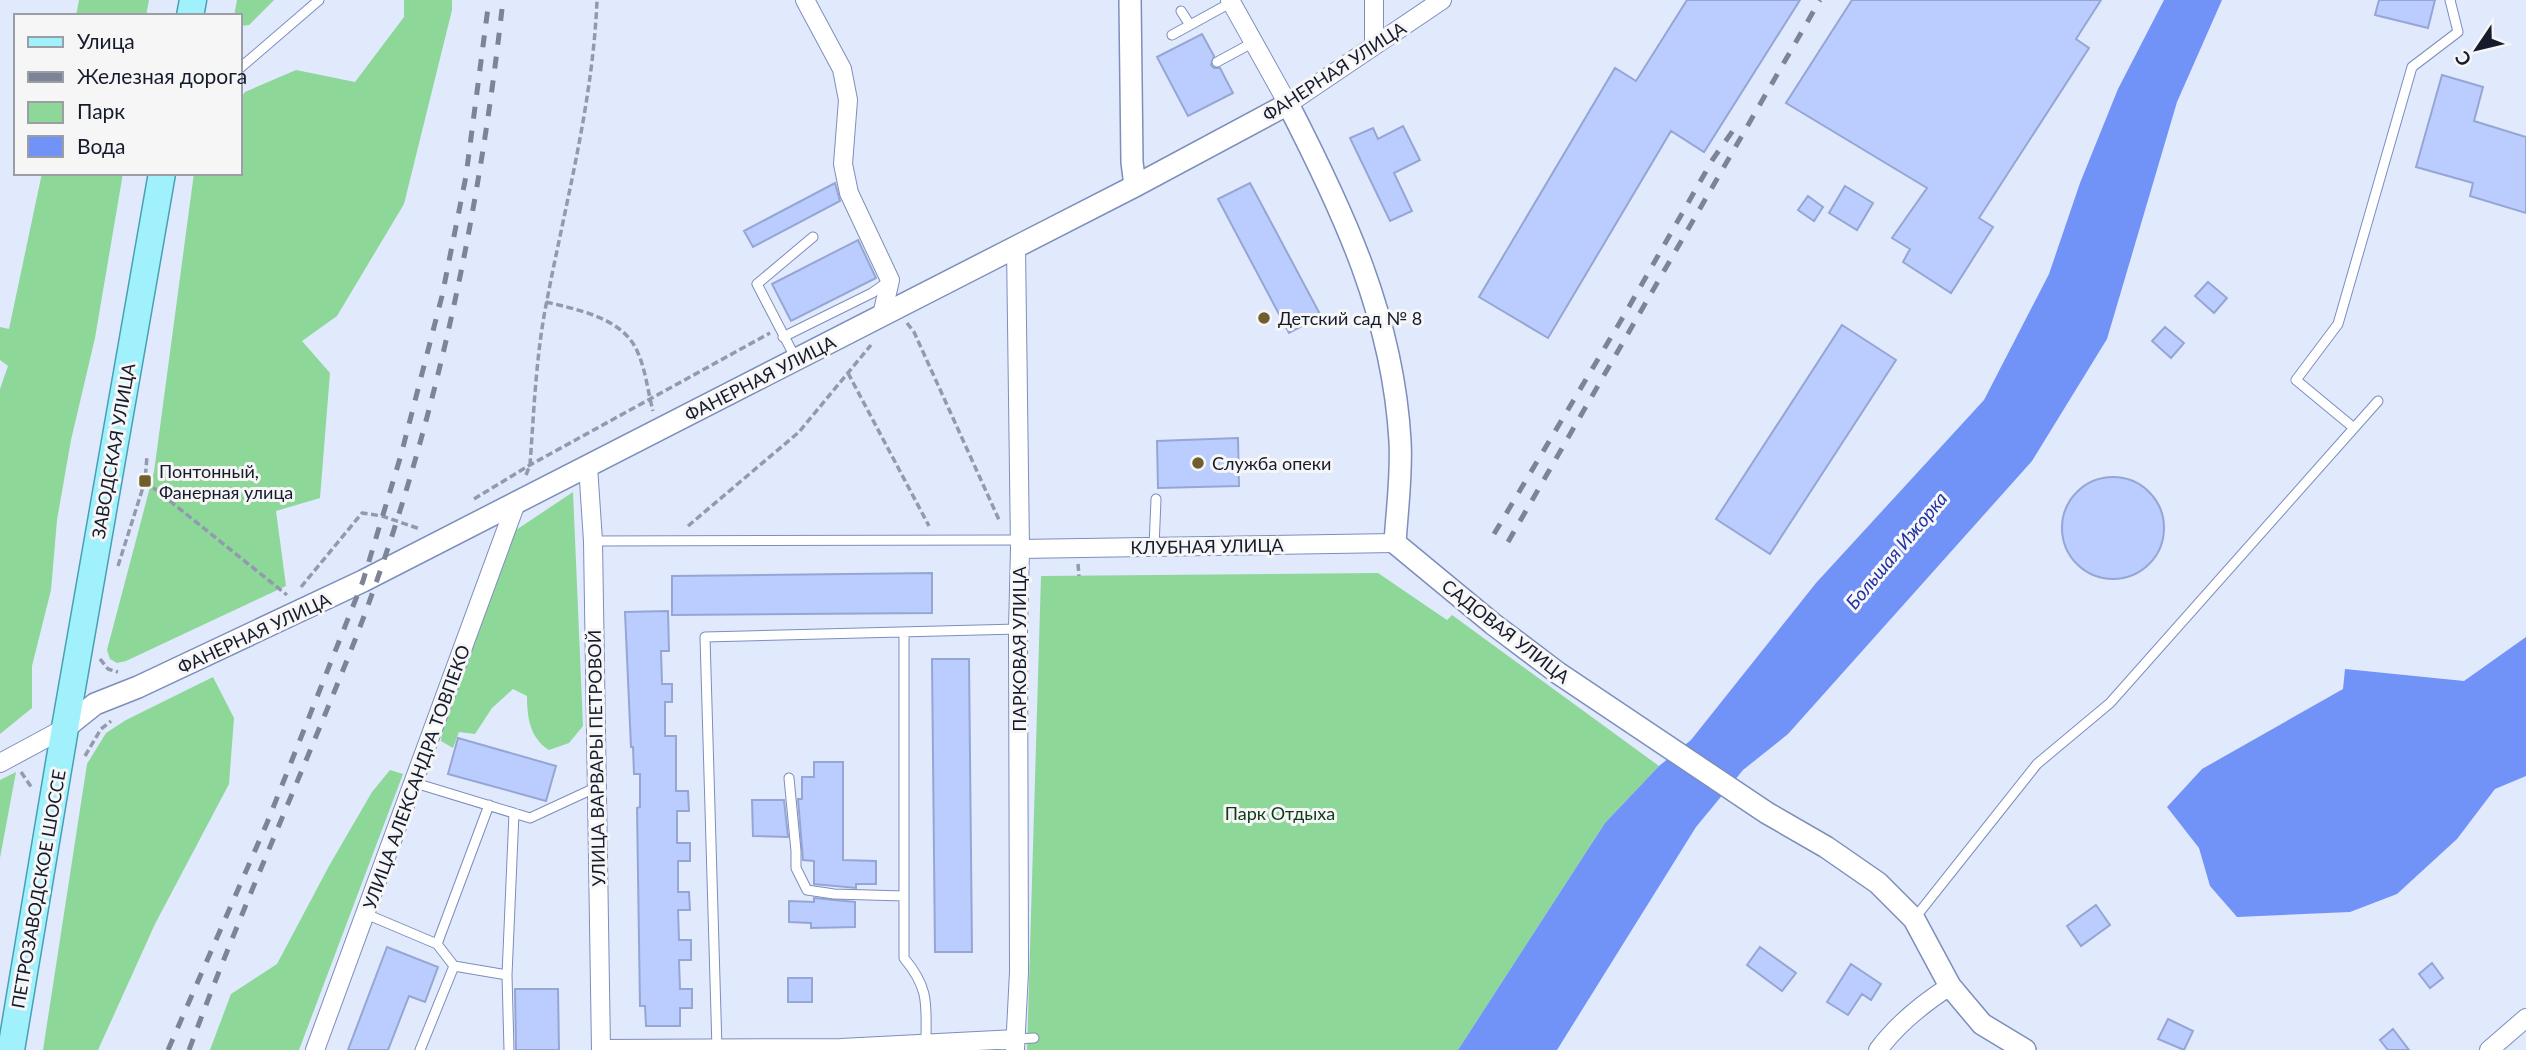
<svg xmlns="http://www.w3.org/2000/svg" width="2526" height="1050" viewBox="0 0 2526 1050" font-family="Lato,sans-serif">
  <style>
    .green { fill: #8dd799 }
    .water { fill: #7192f7 }
    .building { fill: #bacdfe; stroke: #95a6d5; stroke-width: 2 }
    .lines { fill: none; stroke-linecap: round; stroke-linejoin: round }
    .service-casing { stroke: #7d8ebc; stroke-width: 11 }
    .minor-casing { stroke: #7d8ebc; stroke-width: 20 }
    .tertiary-casing { stroke: #7d8ebc; stroke-width: 24 }
    .primary-casing { stroke: #47a0b4; stroke-width: 29 }
    .path { stroke: #939aae; stroke-width: 3.5; stroke-dasharray: 7 3.5; stroke-linecap: butt }
    .service { stroke: #fff; stroke-width: 9 }
    .minor { stroke: #fff; stroke-width: 18 }
    .tertiary { stroke: #fff; stroke-width: 21 }
    .primary { stroke: #a1f1fd; stroke-width: 26 }
    .rail { stroke: #7d8497; stroke-width: 5; stroke-dasharray: 12 12; stroke-linecap: butt }
    .poi-dot { fill: #715e2d; stroke: #f6f6f6; stroke-width: 2.5 }
    .labels { text-anchor: middle; dominant-baseline: central; stroke-width: 6; stroke-linejoin: round; paint-order: stroke }
    .street-label { font-size: 18px; fill: #151b2d; stroke: #f6f6f6 }
    .poi-label { font-size: 18px; fill: #151b2d; stroke: #f6f6f6; text-anchor: start }
    .park-label { font-size: 18px; fill: #0f3a1a; stroke: #f6f6f6 }
    .water-label { font-size: 19px; font-style: italic; fill: #2031a5; stroke: #f6f6f6 }
  </style>
  <rect width="100%" height="100%" fill="#e1e9fd"/>
  <path class="green" d="M79,0H149L146,16H76Z
    M237,0H274L249,25L240,26V16H234Z
    M404,0H452V10L404,204L337,316L302,341L330,373L320,498L276,511L286,586L126,661L117,663L110,659L107,650L154,472L194,173H240V99L245,92L296,70L355,82L404,17Z
    M42,173H123L95,338L71,440L57,520L51,590L32,666V708L0,734V389L8,366L0,360V327L9,329Z
    M573,492L583,726L569,743L549,750C530,738 527,718 527,696L513,689L492,708L475,734L459,732L453,748L441,741L442,729L510,534Z
    M1378,573L1447,620L1452,615L1659,766L1605,823L1458,1050H1027L1041,576Z
    M213,677L234,718L229,784L155,924L98,1050H43L87,764L106,733L126,720Z
    M390,770L403,774L299,1050H210L231,994L277,964L329,866L372,792Z
    M16,772L0,858V780Z"/>
  <path class="water" d="M2164,0H2222L2177,102L2107,339L2032,461L1788,734L1743,770L1696,827L1557,1050H1458L1605,823L1659,766L1691,740L1816,583L1984,400L2049,274L2080,183L2118,89Z
    M2526,637V776L2495,789L2457,839L2397,894L2350,912L2237,917L2210,886L2199,848L2167,807L2202,769L2343,689L2345,669L2464,681Z"/>
  <path class="building" d="M1687,0H1800L1704,152L1671,131L1548,338L1479,297L1615,68L1636,81Z
    M1852,0H2101L2076,39L2089,48L1979,218L1993,227L1951,293L1903,262L1910,249L1892,238L1927,188L1786,103Z
    M2379,0H2435L2428,28L2375,15Z
    M1202,34L1214,56L1211,65L1214,68H1220L1233,93L1188,116L1157,57Z
    M2442,75L2483,87L2474,121L2526,137V213L2470,196L2473,183L2416,167Z
    M1403,126L1420,160L1394,173L1412,211L1390,221L1350,138L1373,128L1378,139Z
    M835,183L840,201L753,247L744,231Z
    M1250,183L1321,316L1289,333L1218,199Z
    M1845,186L1873,203L1857,230L1829,213Z
    M1808,196L1823,207L1814,221L1798,210Z
    M858,240L876,278L791,321L772,284Z
    M2208,282L2227,298L2214,313L2195,296Z
    M1842,325L1896,360L1770,554L1716,519Z
    M2165,327L2184,343L2171,358L2152,341Z
    M1238,438L1239,486L1158,488L1157,441Z
    M2062 528a51 51 0 1 1 102 0a51 51 0 1 1-102 0Z
    M932,573V613L672,615V576Z
    M668,611L669,651H661L662,684H672V702H665V736H676V791H688L689,811H677V843H690V861H678V892H689L690,910H678L679,940H691V960H679L680,989H692V1008H680V1026H646L645,1006H640L637,808L640,807V774H634L633,747H631L625,612Z
    M932,659H969L972,952H935Z
    M458,738L556,766L546,801L448,774Z
    M814,762H843V860L876,861V884H856V888L814,884V861L803,860L798,799H802V777H814Z
    M752,800H784L788,837L753,836Z
    M814,898L855,902V927L811,928V923L789,922V901L814,902Z
    M2096,905L2110,925L2081,946L2067,926Z
    M387,947L438,967L425,1002L409,996L388,1050H348Z
    M1760,947L1796,973L1782,991L1747,965Z
    M2432,963L2443,978L2430,988L2419,974Z
    M1851,964L1881,984L1871,1000L1862,994L1848,1015L1827,1002Z
    M788,978H812V1002H788Z
    M515,989H558L559,1050H516Z
    M2168,1019L2193,1031L2184,1050L2158,1039Z
    M2393,1029L2409,1050H2388L2380,1040Z"/>
  <g class="lines">
    <defs>
      <path id="service" d="M1181,11L1190,25
        M1172,35L1232,2
        M1217,62L1254,42
        M240,68L319,0
        M783,337L872,293L889,281
        M796,359L757,284L813,237
        M2354,428L2296,380L2338,324L2412,67L2458,32L2450,0
        M593,541L1019,540
        M1154,547L1156,499
        M904,632V958C930,989 926,1005 926,1043
        M789,778L796,851V868L807,890L834,894L904,896
        M415,783L530,818L597,787
        M366,914L437,944L454,966L507,975
        M1914,919L2037,764L2110,703L2378,401
        M437,944L489,805
        M1016,1039L1034,1038
        M717,1049L705,637L1018,629
        M420,1050L454,966
        M509,1050L507,975L514,813"/>
      <path id="minor" d="M805,0L842,69L848,100L843,164L849,193L890,280L882,315
        M1230,0L1288,104L1442,0
        M1374,46V0
        M588,466L593,541L601,1050
        M1020,549L1395,543
        M0,763L65,728
        M601,1049L841,1048L1016,1039
        M315,1050L516,503
        M1015,1050L1019,972L1018,629L1020,549L1016,247
        M1878,1050C1898,1023 1922,1004 1950,986
        M2489,1050L2526,1018"/>
      <path id="tertiary" d="M1130,0L1132,162L1135,186
        M65,728L95,704L138,687L363,581L1135,186L1288,104C1344,213 1393,317 1400,441C1402,474 1397,510 1395,543L1493,624L1558,673L1767,813L1826,847L1878,883L1914,919L1950,986L1982,1024L2025,1050"/>
      <path id="primary" d="M190,16L193,0
        M11,1050L65,728L162,173"/>
    </defs>
    <use href="#service" class="service-casing"/>
    <use href="#minor" class="minor-casing"/>
    <use href="#tertiary" class="tertiary-casing"/>
    <use href="#primary" class="primary-casing"/>
    <path class="path" d="M546,302C579,310 624,318 638,353C646,371 648,393 653,411
      M907,323L914,332L1000,522
      M848,373L929,526
      M526,475L530,465C534,410 536,354 547,300C566,201 593,101 597,0
      M145,481L287,595
      M474,499L530,465L770,333
      M688,526L799,432L871,345
      M1078,564L1079,576
      M118,566L145,481L147,456
      M301,587L362,513L382,516L420,529
      M100,659L108,669L118,672
      M85,756L101,729L111,721
      M21,772L32,788"/>
    <use href="#service" class="service"/>
    <use href="#minor" class="minor"/>
    <use href="#tertiary" class="tertiary"/>
    <use href="#primary" class="primary"/>
    <path class="rail" d="M1494,534L1626,312L1713,159L1739,122
      M1508,542L1820,0
      M168,1050L267,823L363,581L401,455L442,296L466,176L489,0
      M189,1050C240,912 301,777 355,640C434,435 479,218 503,0"/>
  </g>
  <g class="poi-dot">
    <circle cx="1264" cy="318" r="7"/>
    <circle cx="1198" cy="463" r="7"/>
    <rect x="138" y="474" width="14" height="14" rx="3.5"/>
  </g>
  <g class="labels">
    <g class="street-label">
      <text transform="translate(1334 71) rotate(-33)">ФАНЕРНАЯ УЛИЦА</text>
      <text transform="translate(760 378) rotate(-27)">ФАНЕРНАЯ УЛИЦА</text>
      <text transform="translate(113 451) rotate(-80)">ЗАВОДСКАЯ УЛИЦА</text>
      <text transform="translate(1207 546) rotate(-1)">КЛУБНАЯ УЛИЦА</text>
      <text transform="translate(1506 631) rotate(38)">САДОВАЯ УЛИЦА</text>
      <text transform="translate(254 633) rotate(-25)">ФАНЕРНАЯ УЛИЦА</text>
      <text transform="translate(1019 649) rotate(-90)">ПАРКОВАЯ УЛИЦА</text>
      <text transform="translate(596 758) rotate(-91)">УЛИЦА ВАРВАРЫ ПЕТРОВОЙ</text>
      <text transform="translate(416 777) rotate(-70)">УЛИЦА АЛЕКСАНДРА ТОВПЕКО</text>
      <text transform="translate(38 889) rotate(-80)">ПЕТРОЗАВОДСКОЕ ШОССЕ</text>
    </g>
    <g class="poi-label">
      <text x="1278" y="318">Детский сад № 8</text>
      <text x="1212" y="463">Служба опеки</text>
      <text x="159" y="471">Понтонный,<tspan x="159" dy="21">Фанерная улица</tspan></text>
    </g>
    <g class="park-label">
      <text x="1280" y="813">Парк Отдыха</text>
    </g>
    <g class="water-label">
      <text transform="translate(1896 550) rotate(-50)">Большая Ижорка</text>
    </g>
  </g>
  <rect x="14" y="14" width="228" height="161" fill="#f6f6f6" stroke="#9c9ea6" stroke-width="2"/>
  <rect x="28" y="37" width="35" height="10" fill="#a1f1fd" stroke="#9c9ea6" stroke-width="2"/>
  <text x="77" y="49" font-size="21" fill="#151b2d">Улица</text>
  <rect x="28" y="72" width="35" height="10" fill="#7d8497" stroke="#9c9ea6" stroke-width="2"/>
  <text x="77" y="84" font-size="21" fill="#151b2d">Железная дорога</text>
  <rect x="28" y="102" width="35" height="21" fill="#8dd799" stroke="#9c9ea6" stroke-width="2"/>
  <text x="77" y="119" font-size="21" fill="#151b2d">Парк</text>
  <rect x="28" y="136" width="35" height="21" fill="#7192f7" stroke="#9c9ea6" stroke-width="2"/>
  <text x="77" y="154" font-size="21" fill="#151b2d">Вода</text>
  <g transform="translate(2477 49) rotate(235)" stroke="#f6f6f6" stroke-width="5" paint-order="stroke">
  <path d="M0-5L12 26L0 18L-12 26Z" fill="#151b2d"/>
  <text y="-10" font-size="19" font-weight="bold" text-anchor="middle" fill="#151b2d">С</text>
  </g>
</svg>
